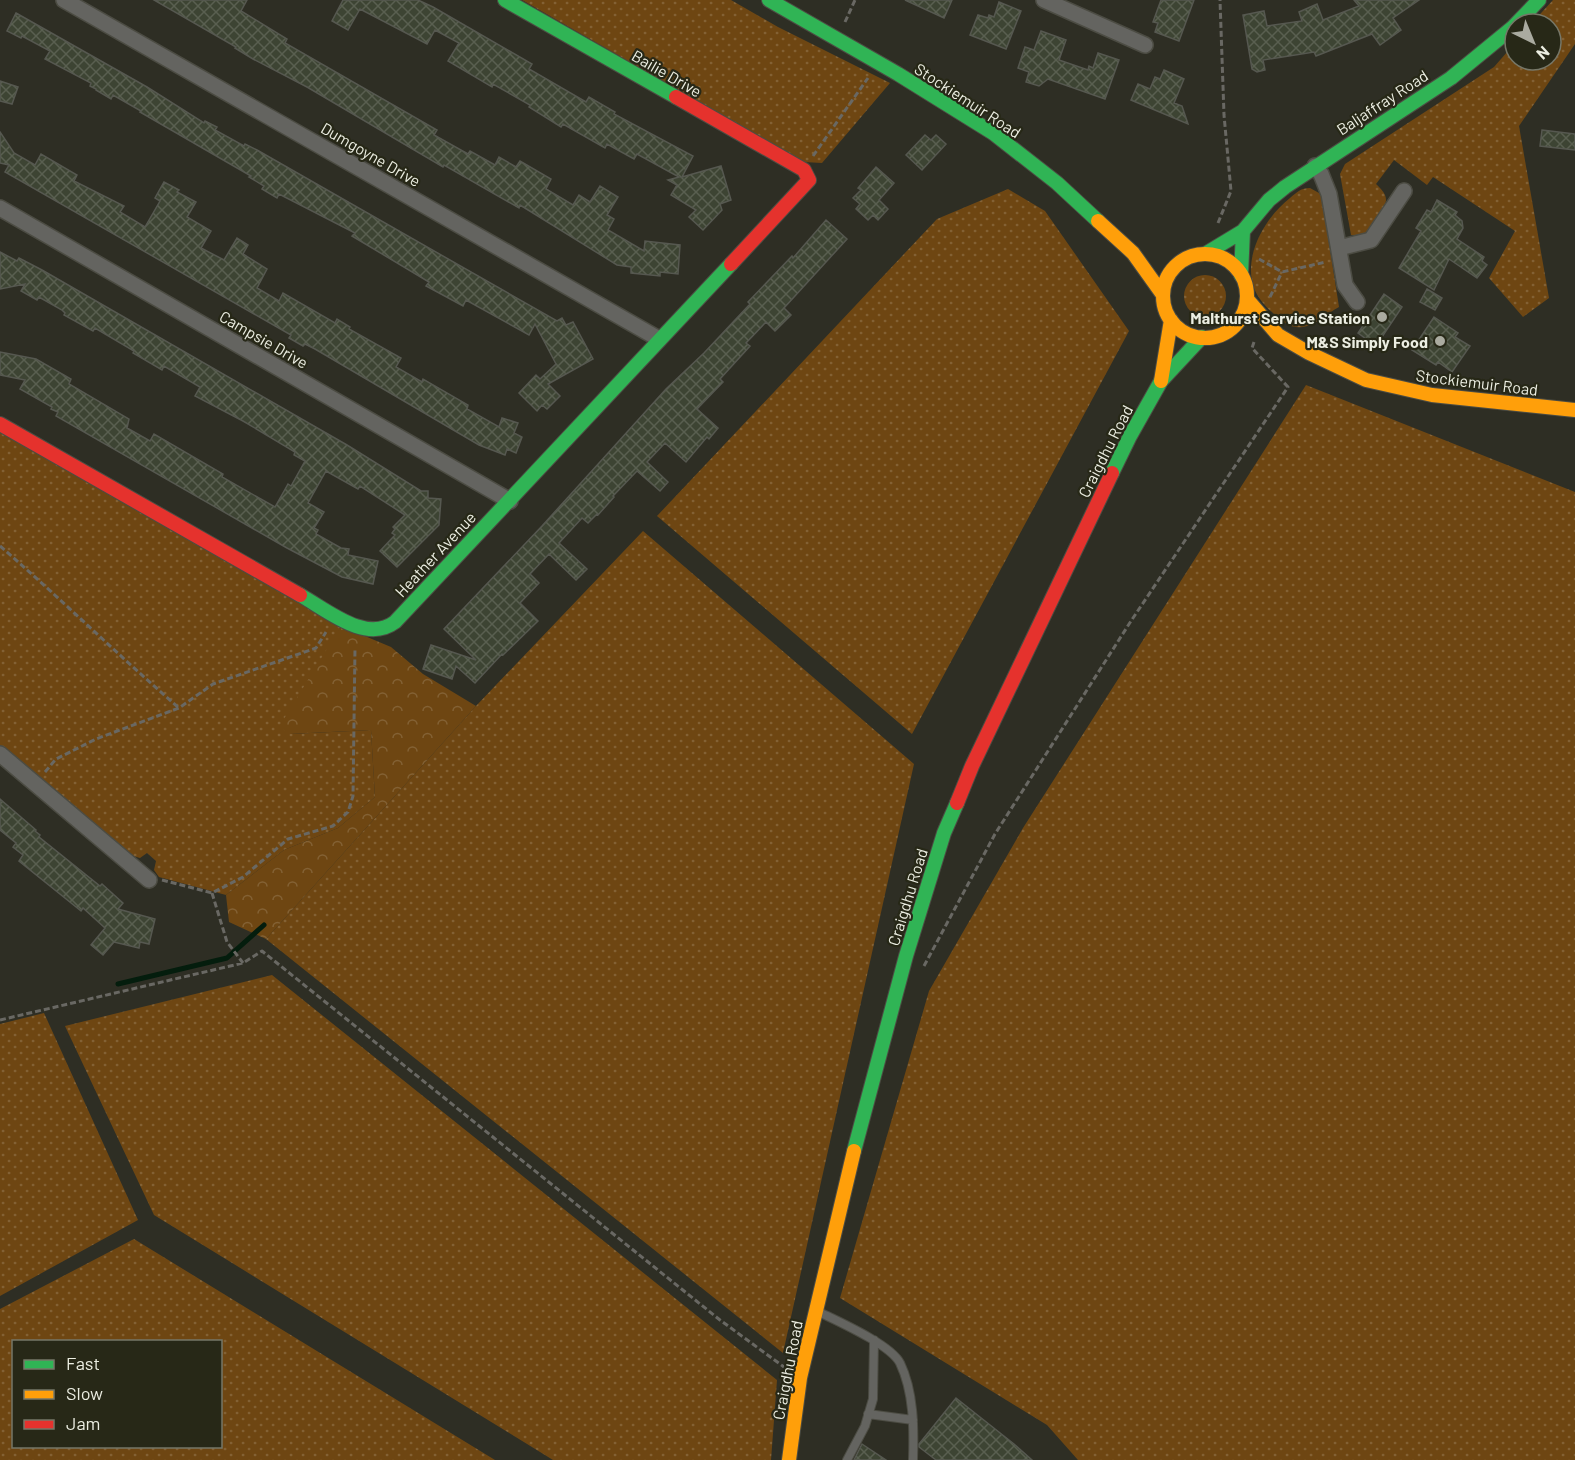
<svg xmlns="http://www.w3.org/2000/svg" width="1575" height="1460" viewBox="0 0 1575 1460" font-family="Barlow,sans-serif">
  <style>
    .grass { fill: url(#grass-dots); fill-rule: evenodd }
    .forest { fill: url(#forest-crowns) }
    .lines { fill: none; stroke-linecap: round; stroke-linejoin: round }
    .stream { stroke: #041d0d; stroke-width: 5 }
    .building { fill: url(#building-cross-hatch); stroke: #565850; stroke-width: 1.5 }
    .lane-casing { stroke: #4c4c43; stroke-width: 10 }
    .street-casing { stroke: #4c4c43; stroke-width: 18 }
    .fast-casing { stroke: #4c4c43; stroke-width: 16 }
    .slow-casing { stroke: #4c4c43; stroke-width: 16 }
    .jam-casing { stroke: #4c4c43; stroke-width: 16 }
    .path { stroke: #696863; stroke-width: 3; stroke-dasharray: 6 3; stroke-linecap: butt }
    .lane { stroke: #646460; stroke-width: 8 }
    .street { stroke: #646460; stroke-width: 15 }
    .fast { stroke: #30b455; stroke-width: 14 }
    .slow { stroke: #ff9f0a; stroke-width: 14 }
    .jam { stroke: #e5322d; stroke-width: 14 }
    .poi-dot { fill: #aaaba0; stroke: #272817; stroke-width: 2 }
    .labels { text-anchor: middle; dominant-baseline: central; stroke-width: 4.5; stroke-linejoin: round; paint-order: stroke }
    .street-label { font-size: 16px; fill: #eceee2; stroke: #272817 }
    .poi-label { font-size: 16px; font-weight: bold; fill: #eceee2; stroke: #272817; text-anchor: end }
  </style>
  <defs>
    <pattern id="grass-dots" width="8" height="8" patternUnits="userSpaceOnUse" patternTransform="scale(1.5)"><rect width="8" height="8" fill="#6e4612"/><path d="M2 2h.1M6 6h.1" fill="none" stroke="#836134" stroke-width="1.8" stroke-linecap="round"/></pattern>
    <pattern id="forest-crowns" width="20" height="18" patternUnits="userSpaceOnUse" patternTransform="scale(1.5)"><rect width="20" height="18" fill="#6e4612"/><path d="M2 6a3 3 0 1 1 6 0M12 15a3 3 0 1 1 6 0" fill="none" stroke="#836134"/></pattern>
    <pattern id="building-cross-hatch" width="8" height="8" patternUnits="userSpaceOnUse" patternTransform="scale(1.5)"><rect width="8" height="8" fill="#3d4433"/><path d="M0 0l8 8M0 8l8-8" fill="none" stroke="#595f50"/></pattern>
  </defs>
  <rect width="100%" height="100%" fill="#2e2e24"/>
  <path class="grass" d="M522,0H731L778,27L890,83L822,163L804,162Z
    M1553,0H1575V44L1519,126L1549,298L1523,317L1489,278L1515,231L1433,177L1427,185L1394,160L1376,184C1380,188 1386,193 1386,200C1386,207 1371,229 1366,233C1362,237 1356,235 1351,235L1340,174L1345,164L1494,67L1515,43V60H1551V24H1531Z
    M1310,188L1319,193L1322,198L1339,307C1327,313 1317,325 1303,327C1291,329 1283,322 1275,315C1264,305 1255,296 1252,281C1246,250 1267,216 1290,198C1297,192 1301,188 1310,188Z
    M1008,189L1045,211L1129,331L912,734L657,516L937,219Z
    M1184 296a21 21 0 1 1 42 0a21 21 0 1 1-42 0Z
    M1306,385L1575,492V1460H1078L1047,1425L840,1298L929,991L1023,828Z
    M0,431L341,626L291,734L371,730L375,797L338,828L284,850L226,895L159,877L154,870L156,861L147,853L140,858L133,856L0,745Z
    M643,531L914,764L783,1353L266,939L476,706Z
    M272,975L777,1380L771,1460H553L154,1215L65,1026Z
    M44,1013L138,1220L0,1296V1024Z
    M134,1239L495,1460H0V1309ZM14,1342H220V1446H14Z"/>
  <path class="forest" d="M341,626L391,647L423,674L476,706L266,939L229,922L226,895L284,850L338,828L375,797L371,730L290,734L279,727Z"/>
  <g class="lines">
    <path class="stream" d="M118,984L227,958L264,925"/>
  </g>
  <path class="building" d="M154,0H247L241,11L287,39L285,43L437,130L434,135L468,154L470,151L495,165L499,157L516,167L520,161L551,179L546,189L573,205L579,195L590,202L600,186L618,197L607,215L614,219L608,230L644,251L645,241L680,245L678,274L660,272V276L631,273V267L617,265L520,205L519,208L444,165L443,167L307,87L253,59L235,48L236,47Z
    M343,0H418L433,7L532,64L529,69L586,102L589,97L615,112L614,114L693,156L682,177L721,166L731,200L720,204L722,210L703,230L689,217L696,210L671,195L677,185L668,180L679,177L637,154L634,159L607,144L605,148L563,124L561,127L529,107L530,105L493,84L492,87L448,61L459,43L435,30L427,44L360,9L348,30L332,21Z
    M905,0H952L944,18Z
    M1161,0H1194L1179,41L1155,32L1158,23L1153,22Z
    M1354,0H1419L1393,18L1401,30L1380,45L1372,34L1316,56L1314,52L1263,60L1265,70L1257,72L1252,69L1243,15L1264,11L1267,26L1302,21L1299,12L1317,4L1323,20L1359,6Z
    M999,2L1021,11L1006,49L970,35L978,15L988,18L989,15L994,17Z
    M16,13L147,87L204,123L205,121L217,127L215,130L244,146L245,144L257,150L557,321L562,318L566,325L573,322L593,359L548,384L560,396L547,409L542,405L537,411L519,393L536,375L540,379L556,364L535,324L529,335L466,300L463,306L441,294L426,286L429,282L352,236L355,233L279,194L277,198L262,189L264,186L249,177L251,176L140,112L141,111L113,95L111,99L96,90V89L90,86L91,83L45,59L50,51L22,36L21,38L7,31Z
    M1041,31L1066,40L1059,60L1088,70L1089,66L1093,68L1098,53L1119,60L1105,99L1048,79L1039,86L1026,82L1029,72L1018,68L1025,47L1034,50Z
    M1164,70L1184,79L1174,103L1182,106L1188,124L1131,100L1138,84L1150,89L1155,77L1160,79Z
    M0,81L18,87L12,104L0,101Z
    M1542,130L1575,134V150L1540,146Z
    M0,132L14,153L35,165L41,154L77,175L74,181L124,206L120,212L145,227L160,201L155,198L164,182L179,190L177,192L196,202L187,217L211,231L201,248L224,260L237,238L248,245L243,254L267,269L257,288L279,301L283,293L335,323L337,319L350,327L349,329L401,358L396,367L422,382L423,379L468,405L467,409L499,427L502,418L518,423L514,433L522,437L516,453L507,449L505,455L479,445L315,349L305,344L303,346L289,338L291,335L5,172L9,165L0,163Z
    M925,135L931,140L936,135L946,144L922,170L906,155Z
    M876,167L894,183L879,200L888,209L878,220L873,215L868,220L856,209L860,204L853,198L861,190L858,188Z
    M1437,200L1457,212L1455,215L1462,221L1463,228L1457,239L1484,257L1482,261L1487,265L1477,278L1449,259L1434,290L1399,268L1421,231L1416,228L1427,210L1431,212Z
    M826,220L847,239L784,308L791,315L775,331L766,322L746,343L750,346L720,379L723,382L697,409L718,428L709,439L707,437L686,462L665,443L647,462L668,482L660,491L637,471L613,496L614,497L598,515L597,514L588,523L582,518L559,543L587,569L576,580L549,554L530,574L539,583L520,603L538,621L503,655L502,654L475,683L456,666L452,679L423,669L431,645L476,660L444,629L542,526L666,389L704,353L750,304L748,302L792,256L793,258Z
    M0,252L17,261L19,258L42,270L347,445L421,491H428V498L441,499L439,525L397,567L380,551L395,535L392,533L395,529L393,527L405,515L360,486L358,489L326,471L308,503L324,512L314,528L318,530L316,534L341,548L349,549L348,555L378,561L373,584L342,577L287,548L56,416L58,412L51,409L52,407L20,389L25,380L0,375V352L36,359L71,379L69,384L129,419L127,428L150,441L154,434L223,474L222,477L275,507L288,484L291,486L305,461L294,455L295,452L243,421L195,396L200,387L164,366L162,370L133,353L134,351L95,328L93,331L64,315L65,313L62,310L39,297L37,300L21,291L25,284L0,289Z
    M1427,289L1442,298L1435,310L1420,302Z
    M1384,294L1402,307L1376,346L1358,333Z
    M1434,317L1458,333L1455,337L1470,346L1452,372L1438,362L1436,365L1412,350Z
    M0,799L36,830L35,831L40,835L39,837L100,886L102,884L123,903L118,909L155,919L149,944L140,942L139,948L114,942L103,955L91,945L105,928L83,908L81,911L19,861L23,855L13,847L16,843L0,830Z
    M956,1398L1014,1444L1032,1460H936L919,1447V1444Z
    M862,1444L886,1460H854Z"/>
  <g class="lines">
    <defs>
      <path id="lane" d="M817,1311C837,1321 890,1344 900,1363C914,1392 914,1429 913,1460
        M868,1414L913,1420
        M847,1460L865,1426L873,1399L874,1340"/>
      <path id="street" d="M64,0L659,339
        M1044,0L1145,45
        M1315,166L1321,174L1329,194L1345,285L1357,302
        M0,208L510,501
        M1339,248L1371,240L1404,191
        M0,754L149,880"/>
      <path id="fast" d="M505,0L676,97
        M769,0L898,74L993,133L1057,183L1098,221
        M1205,254L1243,231L1269,200L1285,187L1451,78L1512,28L1539,0
        M1241,275L1243,231
        M1112,473L1130,436L1161,381L1202,337
        M300,595C327,610 366,644 395,622L731,264
        M854,1151L906,956L944,833L957,803"/>
      <path id="slow" d="M1098,221L1133,253L1163,295
        M1163 296a42 42 0 1 1 84 0a42 42 0 1 1-84 0Z
        M1247,299L1278,335L1309,353L1366,380L1432,395L1575,410
        M1161,381L1171,320
        M789,1460L800,1378L854,1151"/>
      <path id="jam" d="M676,97L804,170L809,180L731,264
        M0,424L300,595
        M957,803L972,766L1112,473"/>
    </defs>
    <use href="#lane" class="lane-casing"/>
    <use href="#street" class="street-casing"/>
    <use href="#fast" class="fast-casing"/>
    <use href="#slow" class="slow-casing"/>
    <use href="#jam" class="jam-casing"/>
    <path class="path" d="M845,22L855,0
      M813,156L868,78
      M1218,223L1231,191L1224,115L1220,0
      M1259,259L1282,272L1326,262
      M1270,297L1282,272
      M0,546C61,599 118,655 179,708
      M45,772L56,759L96,739L179,708L213,684L316,648L326,632
      M162,880L212,893L243,877L288,839L333,826L348,812L353,796L355,648
      M212,893L227,942L243,963
      M924,966L995,834L1131,621L1288,387L1252,348L1254,342
      M0,1020L243,963L262,951L720,1320L784,1367"/>
    <use href="#lane" class="lane"/>
    <use href="#street" class="street"/>
    <use href="#fast" class="fast"/>
    <use href="#slow" class="slow"/>
    <use href="#jam" class="jam"/>
  </g>
  <g class="poi-dot">
    <circle cx="1382" cy="317" r="6"/>
    <circle cx="1440" cy="341" r="6"/>
  </g>
  <g class="labels">
    <g class="street-label">
      <text transform="translate(667 73) rotate(30)">Bailie Drive</text>
      <text transform="translate(968 100) rotate(33)">Stockiemuir Road</text>
      <text transform="translate(1382 102) rotate(-33)">Baljaffray Road</text>
      <text transform="translate(371 154) rotate(30)">Dumgoyne Drive</text>
      <text transform="translate(264 339) rotate(30)">Campsie Drive</text>
      <text transform="translate(1477 382) rotate(7)">Stockiemuir Road</text>
      <text transform="translate(1105 451) rotate(-63)">Craigdhu Road</text>
      <text transform="translate(435 554) rotate(-47)">Heather Avenue</text>
      <text transform="translate(907 897) rotate(-73)">Craigdhu Road</text>
      <text transform="translate(787 1370) rotate(-79)">Craigdhu Road</text>
    </g>
    <g class="poi-label">
      <text x="1370" y="317">Malthurst Service Station</text>
      <text x="1428" y="341">M&amp;S Simply Food</text>
    </g>
  </g>
  <rect x="12" y="1340" width="210" height="108" fill="#272817" stroke="#767768" stroke-width="1.5"/>
  <rect x="24" y="1360" width="30" height="9" fill="#30b455" stroke="#767768" stroke-width="1.5"/>
  <text x="66" y="1370" font-size="18" fill="#eceee2">Fast</text>
  <rect x="24" y="1390" width="30" height="9" fill="#ff9f0a" stroke="#767768" stroke-width="1.5"/>
  <text x="66" y="1400" font-size="18" fill="#eceee2">Slow</text>
  <rect x="24" y="1420" width="30" height="9" fill="#e5322d" stroke="#767768" stroke-width="1.5"/>
  <text x="66" y="1430" font-size="18" fill="#eceee2">Jam</text>
  <g transform="translate(1533 42) rotate(137)"><circle r="28" fill="#272817" stroke="#767768" stroke-width="1.5"/>
  <path d="M0-4.5L10 22L0 15L-10 22Z" fill="#aaaba0"/>
  <text y="-9" font-size="16" font-weight="bold" text-anchor="middle" fill="#eceee2">N</text>
  </g>
</svg>
